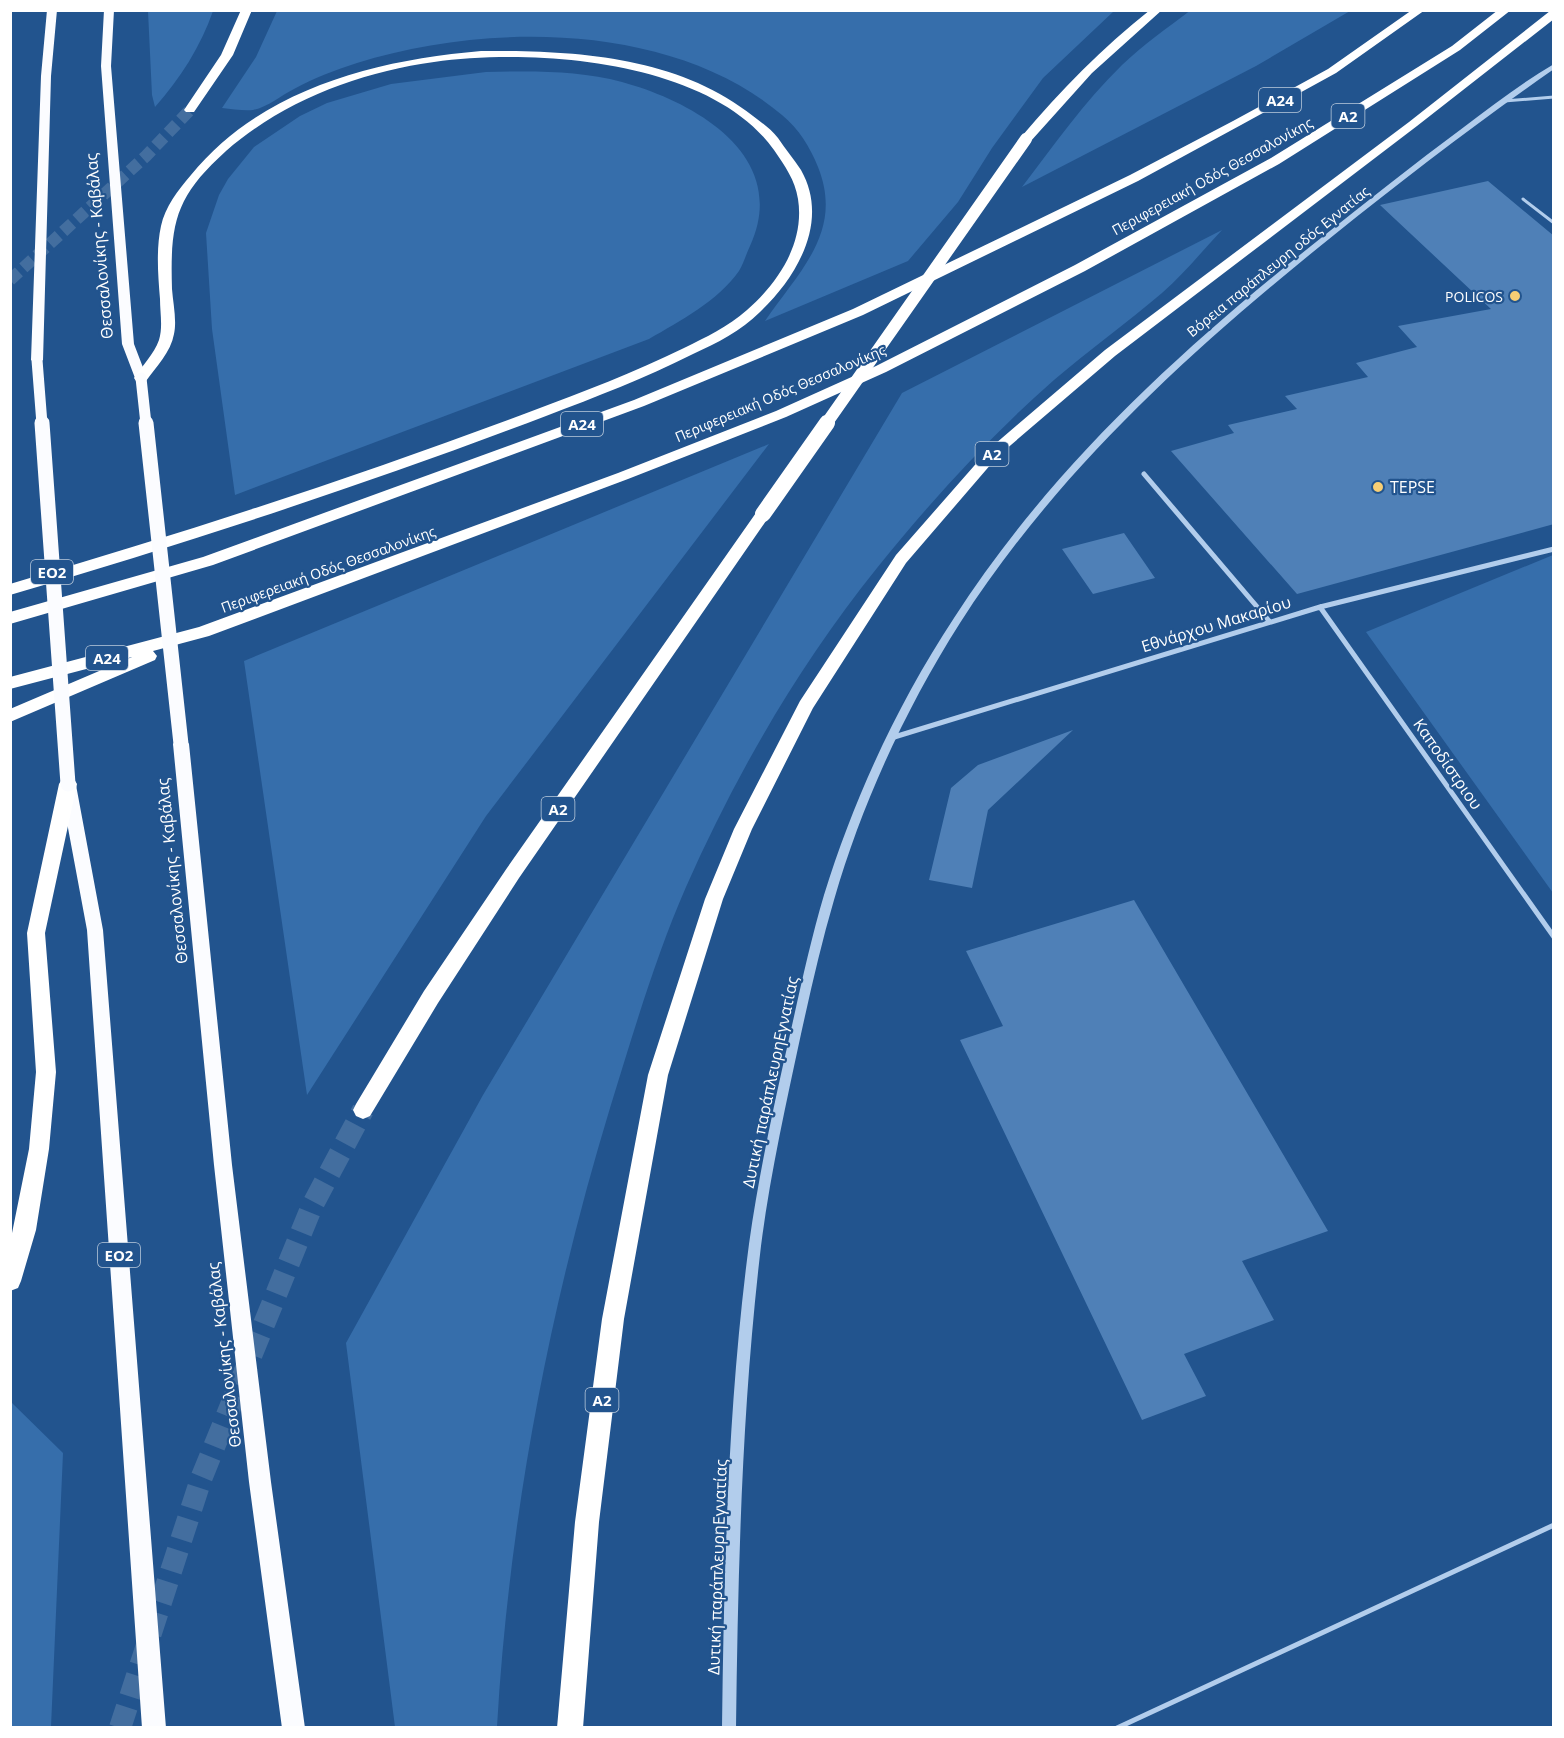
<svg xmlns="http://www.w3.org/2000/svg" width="1564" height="1738" viewBox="0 0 1564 1738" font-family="'Open Sans',sans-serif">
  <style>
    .green { fill: #366eab }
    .building { fill: #4f80b7 }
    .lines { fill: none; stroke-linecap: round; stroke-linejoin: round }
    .motorway-tunnel-far1 { stroke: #436e9f; stroke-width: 12; stroke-dasharray: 12 6; stroke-linecap: butt }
    .motorway-tunnel { stroke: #436e9f; stroke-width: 22; stroke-dasharray: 22 11; stroke-linecap: butt }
    .service-far1 { stroke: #b2cdec; stroke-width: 3 }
    .service { stroke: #b2cdec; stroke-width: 5 }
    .minor { stroke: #b2cdec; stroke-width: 5 }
    .tertiary { fill: #b2cdec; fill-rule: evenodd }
    .trunk { fill: #fbfcff; fill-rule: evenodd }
    .motorway { fill: #fff; fill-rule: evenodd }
    .trunk-bridge-far1 { stroke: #fbfcff; stroke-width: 11 }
    .trunk-bridge { stroke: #fbfcff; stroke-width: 15 }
    .motorway-bridge-far1 { stroke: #fff; stroke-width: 12 }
    .motorway-bridge { stroke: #fff; stroke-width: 16 }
    .poi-dot { fill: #f7ce74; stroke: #22548e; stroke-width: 2 }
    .labels { text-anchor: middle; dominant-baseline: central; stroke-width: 4.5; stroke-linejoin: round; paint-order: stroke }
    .far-street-label { font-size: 14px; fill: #fff; stroke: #22548e }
    .far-poi-label { font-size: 14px; fill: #fff; stroke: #22548e; text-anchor: end }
    .shield { fill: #22548e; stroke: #bdccdd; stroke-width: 1.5 }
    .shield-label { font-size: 15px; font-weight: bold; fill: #fff }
    .street-label { font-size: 16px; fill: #fff; stroke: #22548e }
    .poi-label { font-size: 16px; fill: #fff; stroke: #22548e; text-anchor: start }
  </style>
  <rect width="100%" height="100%" fill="#22548e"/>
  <path class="green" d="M718,10L1114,11L1043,78L992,148L958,202L908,261L765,321C799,271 844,232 818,167C810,147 799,129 782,115C672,22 488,22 357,63C335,70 314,78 294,89C282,95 266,108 253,110C244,111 232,109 222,108L256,57L277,11Z
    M1191,10L1350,11L1256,66L1022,187C1054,145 1084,102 1122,65C1143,45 1167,28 1191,10Z
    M148,11H213C201,46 180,79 155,107L152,95Z
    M486,72C531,71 578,70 622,82C695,102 791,156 750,246C746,254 744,263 739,271C718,301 680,321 649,339L235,495L212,329L206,233L219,195L228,179L254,147L300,116L327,103L391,84Z
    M1222,230C1202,251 1184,274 1162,293C1127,323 1089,350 1054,380C989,437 931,501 877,568C799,665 736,774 686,887C655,958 633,1034 610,1108C549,1309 509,1518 497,1727H395L346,1343L483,1095L902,393Z
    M769,444L486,816L307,1095L244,661Z
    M1553,555V893L1366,632Z
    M10,1401L63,1453L51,1727H11Z"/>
  <path class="building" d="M1488,181L1554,236V524L1297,594L1171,451L1234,433L1228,425L1297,409L1285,396L1368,377L1356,363L1417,347L1398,326L1491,309L1380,205Z
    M1124,533L1155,578L1093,594L1062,549Z
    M1073,730L988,810L972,888L929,880L951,788L978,765Z
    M1134,900L1328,1231L1242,1261L1274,1320L1184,1354L1206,1396L1142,1420L960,1040L1003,1026L966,951Z"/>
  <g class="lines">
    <path class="motorway-tunnel-far1" d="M10,280L146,156L190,110"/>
    <path class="motorway-tunnel" d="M120,1728L201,1479L312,1206L363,1110"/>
    <path class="service-far1" d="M1504,101L1554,97
      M1523,199L1554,223"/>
    <path class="service" d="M1117,1728L1554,1525"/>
    <path class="minor" d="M1144,474L1270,622
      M1320,607L1554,937
      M891,738L1320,607L1554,549"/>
    <path class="tertiary" d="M1554,64V69C1478,122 1405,178 1334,235C1193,348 1058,470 960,623C906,708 862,803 834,900C821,944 811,989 801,1034C786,1104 770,1175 761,1246C742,1406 738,1567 736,1728H722C724,1566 728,1404 749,1244C759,1172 775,1100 791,1030C801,985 811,939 824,895C854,798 898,703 954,618C1049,470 1179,351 1316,242C1365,203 1414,164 1464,127C1493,105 1523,82 1554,64Z"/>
    <path class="trunk" d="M47,10H57L51,76L43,360L37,364L31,360L41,76Z
      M104,10H114L111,66L134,344L147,378L141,382L135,378L122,344L101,66Z
      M181,738L186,740L189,744L232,1165L271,1482L305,1728H282L249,1482L214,1165L173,744L176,740Z
      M68,779L74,781L76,785L103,930L166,1728H142L87,930L60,785L62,781Z"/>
    <path class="motorway" d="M241,10H252L233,55L194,112H186L184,110L221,55Z
      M1150,10H1162L1092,73L1030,142H1022V136C1061,90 1102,48 1150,10Z
      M1412,10H1425L1336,73L1241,125L1138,181L863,315L644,406L213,565L10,624V612L203,557L634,400L853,309L1130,175L1233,121L1328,69Z
      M1498,10H1511L1460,50L1279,164L1085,271L886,372L786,417L628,479L209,636L153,651L157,656L155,660L10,722V709L132,657L10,689V677L199,627L618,473L776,411L876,366L1075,265L1271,158L1452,46Z
      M1554,10V19L1417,126L1115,356L998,456L906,563L813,708L752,829L723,899L668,1075L624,1319L599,1522L583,1728H557L575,1522L602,1319L648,1075L705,899L734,829L800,701L896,555L988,450L1105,350L1409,122L1550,11Z
      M481,51C573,50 678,56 753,116C762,123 771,129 778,138C785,149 794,159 801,170C830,221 797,277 760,312C741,331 717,343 693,354C645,378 596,397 546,416C370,483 191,542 10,595V584C186,532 360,476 532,411C583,392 635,372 684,348C706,337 728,327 747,310C778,283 805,243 798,199C795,180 785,166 774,150C710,60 535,48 434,62C360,72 283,101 226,151C175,197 170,223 172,289C173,303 177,320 174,334C171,352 156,367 146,381H136L134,378C142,366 154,354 159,340C163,327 160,312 160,299C158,275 156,249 161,226C165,207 178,190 191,175C261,89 375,60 481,51Z
      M763,509L768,510L771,514L768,518L519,878L438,1003L370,1116L363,1119L356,1116L353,1110L356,1104L424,991L507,868L758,510Z
      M68,777L74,779L77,784L45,933L56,1072L49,1149L36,1230L21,1281L18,1288L10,1291V1243L29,1149L36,1072L27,933L59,784L62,779Z"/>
    <path class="trunk-bridge-far1" d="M37,360L42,424
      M141,378L146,424"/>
    <path class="trunk-bridge" d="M42,423L68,784
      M146,423L181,744"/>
    <path class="motorway-bridge-far1" d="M826,424L1026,139"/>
    <path class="motorway-bridge" d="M763,514L827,423"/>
  </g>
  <g class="poi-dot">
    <circle cx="1515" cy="296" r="6"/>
    <circle cx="1378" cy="487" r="6"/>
  </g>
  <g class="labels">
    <g class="far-street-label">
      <text transform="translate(1212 176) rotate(-29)">Περιφερειακή Οδός Θεσσαλονίκης</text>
      <text transform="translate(1278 261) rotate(-39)">Βόρεια παράπλευρη οδός Εγνατίας</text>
      <text transform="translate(780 393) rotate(-23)">Περιφερειακή Οδός Θεσσαλονίκης</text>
      <text transform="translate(328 569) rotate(-20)">Περιφερειακή Οδός Θεσσαλονίκης</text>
    </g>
    <g class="far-poi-label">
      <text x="1503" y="296">POLICOS</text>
    </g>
    <g class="shield">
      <rect x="1259" y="88" width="42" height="24" rx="4.5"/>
      <rect x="1331.5" y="104" width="33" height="24" rx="4.5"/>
      <rect x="561" y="412" width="42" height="24" rx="4.5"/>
      <rect x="975.5" y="442" width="33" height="24" rx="4.5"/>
      <rect x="31" y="560" width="42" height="24" rx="4.5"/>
      <rect x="86" y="646" width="42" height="24" rx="4.5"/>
      <rect x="541.5" y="797" width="33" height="24" rx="4.5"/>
      <rect x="98" y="1243" width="42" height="24" rx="4.5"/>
      <rect x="585.5" y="1388" width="33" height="24" rx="4.5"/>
    </g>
    <g class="shield-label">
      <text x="1280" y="100">Α24</text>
      <text x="1348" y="116">Α2</text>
      <text x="582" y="424">Α24</text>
      <text x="992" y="454">Α2</text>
      <text x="52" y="572">ΕΟ2</text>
      <text x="107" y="658">Α24</text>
      <text x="558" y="809">Α2</text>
      <text x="119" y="1255">ΕΟ2</text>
      <text x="602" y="1400">Α2</text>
    </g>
    <g class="street-label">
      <text transform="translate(99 246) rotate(-95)">Θεσσαλονίκης - Καβάλας</text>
      <text transform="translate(1216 624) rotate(-17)">Εθνάρχου Μακαρίου</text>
      <text transform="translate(1448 764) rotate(55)">Καποδίστριου</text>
      <text transform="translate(172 871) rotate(-96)">Θεσσαλονίκης - Καβάλας</text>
      <text transform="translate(770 1082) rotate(-78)">Δυτική παράπλευρηΕγνατίας</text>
      <text transform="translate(224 1355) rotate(-97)">Θεσσαλονίκης - Καβάλας</text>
      <text transform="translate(717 1567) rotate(-88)">Δυτική παράπλευρηΕγνατίας</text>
    </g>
    <g class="poi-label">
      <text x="1390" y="487">TEPSE</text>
    </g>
  </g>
  <rect width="1564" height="1738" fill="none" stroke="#ffffff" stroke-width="24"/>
</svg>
